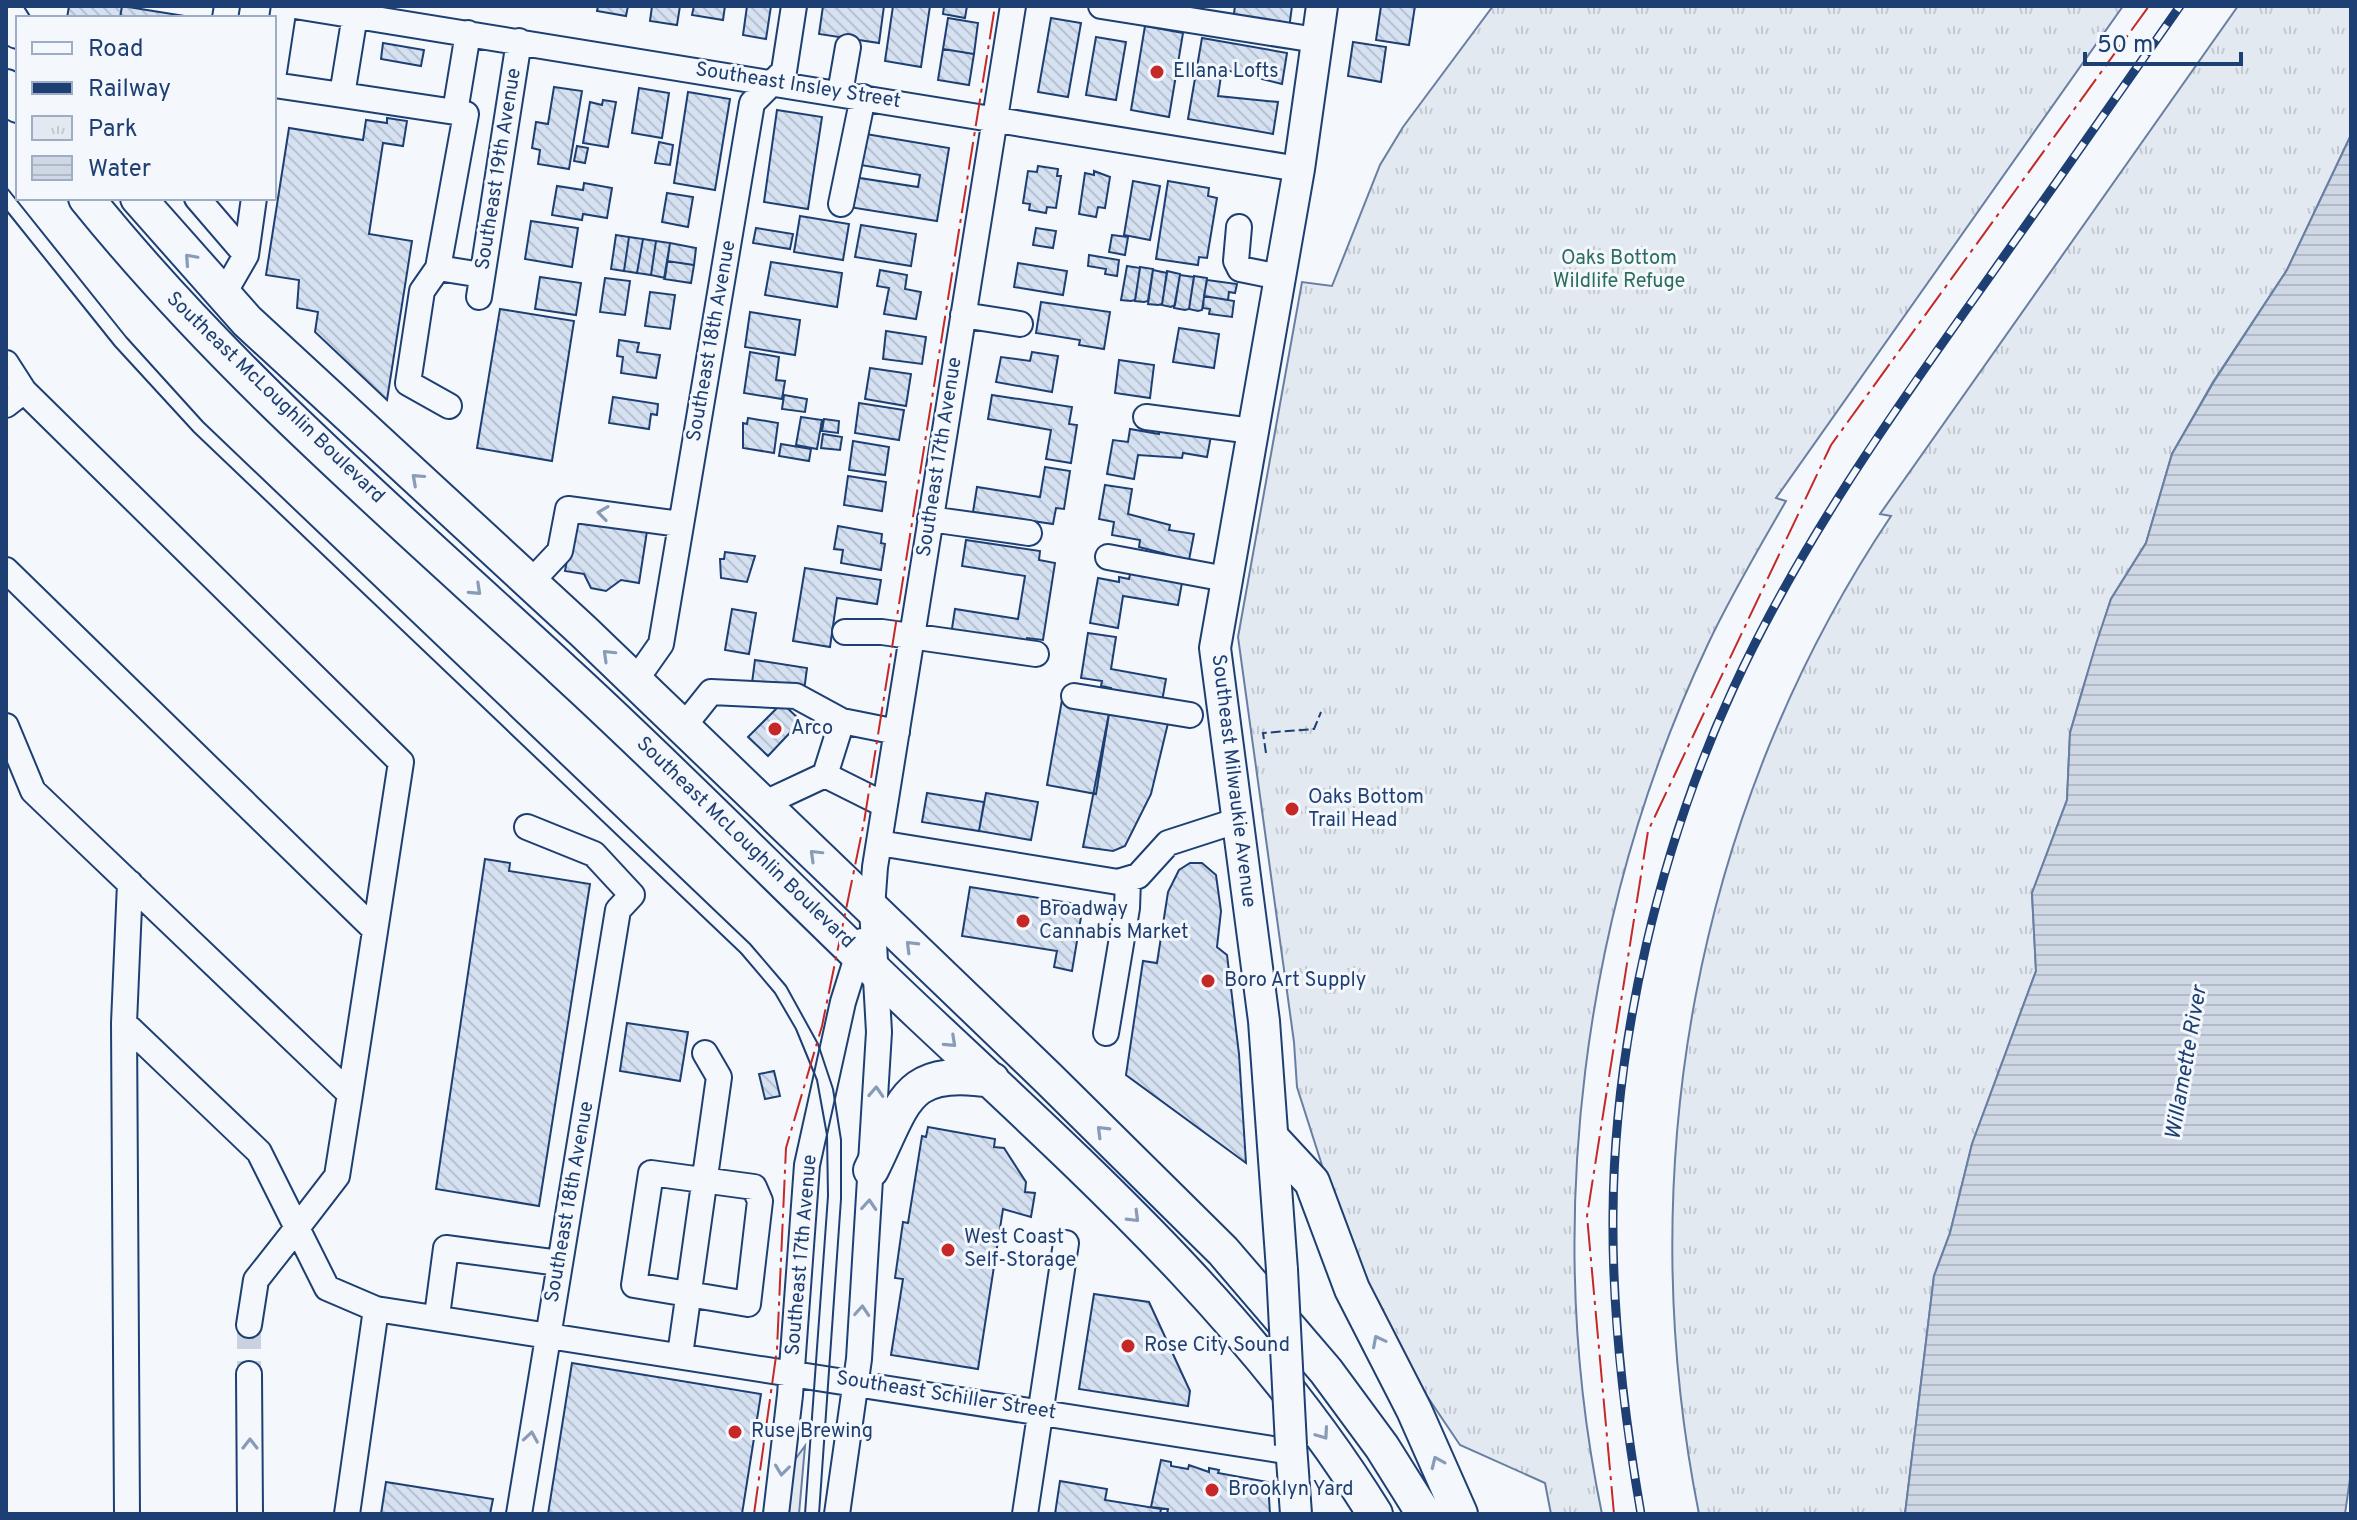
<svg xmlns="http://www.w3.org/2000/svg" width="2357" height="1520" viewBox="0 0 2357 1520" font-family="Overpass,sans-serif">
  <style>
    .green { fill: #e3e9f0; stroke: #687fa3; stroke-width: 2 }
    .park { fill: url(#park-tufts); stroke: #687fa3; stroke-width: 2 }
    .water { fill: url(#water-rules); stroke: #687fa3; stroke-width: 2 }
    .building { fill: url(#building-back-hatch); stroke: #1d3f73; stroke-width: 2 }
    .lines { fill: none; stroke-linecap: round; stroke-linejoin: round }
    .minor-tunnel { stroke: #c9d2e0; stroke-width: 24; stroke-dasharray: 24 12; stroke-linecap: butt }
    .minor-casing { stroke: #1d3f73; stroke-width: 28 }
    .major-casing { stroke: #1d3f73; stroke-width: 34 }
    .highway-casing { stroke: #1d3f73; stroke-width: 38 }
    .minor { stroke: #f4f7fb; stroke-width: 24 }
    .major { stroke: #f4f7fb; stroke-width: 30 }
    .highway { stroke: #f4f7fb; stroke-width: 34 }
    .tram { stroke: #1d3f73; stroke-width: 2 }
    .rail-casing { stroke: #1d3f73; stroke-width: 9 }
    .rail { stroke: #f4f7fb; stroke-width: 6; stroke-dasharray: 18; stroke-linecap: butt }
    .major-bridge-casing { stroke: #1d3f73; stroke-width: 34; stroke-linecap: butt }
    .major-bridge { stroke: #f4f7fb; stroke-width: 30 }
    .fence { stroke: #1d3f73; stroke-width: 2; stroke-dasharray: 10 4; stroke-linecap: butt }
    .power { stroke: #c62828; stroke-width: 2; stroke-dasharray: 28 6 4 6; stroke-linecap: butt }
    .oneway { stroke: #889bb7 }
    .poi-dot { fill: #c62828; stroke: #f4f7fb; stroke-width: 3 }
    .labels { text-anchor: middle; dominant-baseline: central; stroke-width: 6; stroke-linejoin: round; paint-order: stroke }
    .poi-label { font-size: 20px; fill: #1d3f73; stroke: #f4f7fb; text-anchor: start }
    .street-label { font-size: 20px; fill: #1d3f73; stroke: #f4f7fb }
    .park-label { font-size: 20px; fill: #2c6c60; stroke: #f4f7fb }
    .water-label { font-size: 22px; font-style: italic; fill: #1d3f73; stroke: #f4f7fb }
  </style>
  <defs>
    <pattern id="park-tufts" width="24" height="20" patternUnits="userSpaceOnUse" patternTransform="scale(2)"><rect width="24" height="20" fill="#e3e9f0"/><path d="M3 7l-1-3M5 7V3M7 7l1-3M15 17l-1-3M17 17v-4M19 17l1-3" fill="none" stroke="#c2c9d1"/></pattern>
    <pattern id="water-rules" width="6" height="5" patternUnits="userSpaceOnUse" patternTransform="scale(2)"><rect width="6" height="5" fill="#cfd7e4"/><path d="M0 2.5h6" fill="none" stroke="#b1bac7"/></pattern>
    <pattern id="building-back-hatch" width="6" height="6" patternUnits="userSpaceOnUse" patternTransform="scale(2)"><rect width="6" height="6" fill="#d5e0f0"/><path d="M-1 5l2 2M0 0l6 6M5-1l2 2" fill="none" stroke="#b6c1d1"/></pattern>
  </defs>
  <rect width="100%" height="100%" fill="#f4f7fb"/>
  <path class="green" d="M805,1446L799,1514H784L791,1465Z"/>
  <path class="park" d="M1493,6H2123L1776,498L1786,501C1759,548 1731,595 1708,644C1582,911 1542,1225 1602,1514H1551L1545,1483L1460,1445L1404,1362L1342,1228L1297,1087L1294,1042L1238,637L1302,282L1332,286L1380,165L1403,127Z
    M2238,6H2351V135L2287,270L2213,382L2172,454L2146,543L2111,599L2082,691L2070,733L2067,800L2032,893L2036,971L1972,1144L1950,1233L1934,1276L1905,1514H1699C1630,1170 1695,809 1891,516L1880,514Z"/>
  <path class="water" d="M2351,135V1472L2345,1514H1905L1934,1276L1950,1233L1972,1144L2036,971L2032,893L2067,800L2070,733L2096,644L2111,599L2146,543L2172,454L2213,383L2287,270Z"/>
  <path class="building" d="M69,6H122L120,18H67Z
    M122,6L197,18H120Z
    M598,6H628L626,16L597,11Z
    M652,6H680L677,25L650,21Z
    M694,6H725L723,20L692,15Z
    M747,6H771L766,39L743,35Z
    M823,6H884L879,43L819,34Z
    M893,6H930L921,67L885,61Z
    M944,6H967L965,18L943,14Z
    M1235,6H1292L1289,29L1233,20Z
    M1381,6H1415L1409,45L1376,40Z
    M948,18L978,23L974,54L943,49Z
    M1051,18L1081,23L1068,97L1038,92Z
    M1145,26L1183,33L1169,117L1131,110Z
    M1096,37L1126,42L1116,100L1086,95Z
    M1202,38L1287,53L1282,84L1222,69L1218,96L1278,102L1273,134L1188,119Z
    M1353,42L1386,47L1381,82L1348,76Z
    M383,43L424,50L421,66L381,59Z
    M943,49L974,54L969,85L938,80Z
    M554,87L582,91L569,169L538,164L540,150L532,148L536,122L548,124Z
    M639,88L669,93L662,138L632,133Z
    M688,92L730,99L715,190L674,183Z
    M603,100L616,102L608,147L583,143L590,102L602,105Z
    M777,110L822,117L808,209L764,202Z
    M387,118L407,121L403,146L383,143L369,234L412,241L387,400L315,332L318,312L297,308L299,280L266,275L289,128L363,140L366,120L387,123Z
    M860,133L949,148L937,221L849,207L853,177L918,187L920,175L855,164Z
    M659,142L673,145L670,165L655,163Z
    M577,146L588,148L585,163L574,161Z
    M1038,166L1058,169L1057,176H1061L1056,208L1047,207L1046,213L1029,210L1030,204L1023,203L1028,171L1037,172Z
    M1094,171L1110,177L1105,208L1098,207L1096,217L1079,214L1085,173L1094,175Z
    M1133,181L1160,186L1150,240L1124,235Z
    M1168,181L1209,188L1208,196L1217,198L1207,258L1199,257L1198,265L1156,259Z
    M584,183L612,188L607,218L583,214L582,220L552,215L557,186L583,190Z
    M667,193L693,197L688,227L662,222Z
    M800,216L849,224L843,260L794,252Z
    M531,221L578,228L572,267L525,259Z
    M861,225L916,234L911,266L855,257Z
    M756,228L793,234L790,249L753,243Z
    M1036,228L1056,231L1053,248L1033,245Z
    M616,235L629,237L624,271L611,269Z
    M1112,235L1128,237L1125,255L1109,252Z
    M629,237L643,239L637,273L624,271Z
    M643,239L656,241L651,275L637,273Z
    M656,241L670,243L665,278L651,275Z
    M670,243L696,248L694,265L667,261Z
    M1089,255L1119,260L1117,276L1105,274L1106,269L1088,266Z
    M667,261L694,265L691,283L664,279Z
    M771,262L842,273L837,307L765,295Z
    M1018,263L1067,271L1063,295L1014,287Z
    M1127,266L1140,268L1135,300L1131,301L1121,300Z
    M1140,267L1153,269L1148,301L1144,302L1135,301Z
    M880,270L907,275L905,289L921,292L916,319L884,314L889,288L877,286Z
    M1153,270L1167,273L1162,304L1158,305L1148,304Z
    M1167,271L1180,274L1175,305L1171,307L1162,305Z
    M1180,275L1194,277L1189,309L1185,310L1174,308Z
    M1194,276L1207,278L1202,310L1198,311L1189,309Z
    M540,277L581,283L576,315L535,309Z
    M605,278L630,281L625,315L600,312Z
    M1207,280L1237,284L1235,293L1229,292L1228,300L1204,296Z
    M650,292L675,295L670,329L645,326Z
    M1204,296L1234,301L1232,317L1209,314L1210,309L1203,308Z
    M1041,302L1110,312L1104,349L1079,345L1080,340L1036,333Z
    M500,309L574,321L552,461L477,448Z
    M750,312L800,320L795,355L745,347Z
    M1179,328L1219,334L1214,368L1173,362Z
    M886,331L926,337L922,364L883,359Z
    M619,340L639,343L637,352L660,355L656,378L621,373L623,357L617,356Z
    M750,352L779,357L776,380L785,381L782,399L744,393Z
    M1032,352L1058,356L1052,392L996,382L1001,357L1030,361Z
    M1119,360L1154,365L1150,398L1115,393Z
    M870,368L911,374L906,406L865,399Z
    M784,395L807,399L805,412L782,409Z
    M992,395L1072,407L1069,424L1077,425L1071,463L1046,459L1051,430L988,419Z
    M613,397L658,404L657,415L651,414L649,429L609,423Z
    M859,403L904,410L899,440L855,433Z
    M801,417L822,420L817,449L796,445Z
    M748,418L778,423L774,453L743,448V423L747,424Z
    M824,419L839,421L838,433L822,431Z
    M1160,427L1212,431L1207,457L1183,453L1182,458L1138,455L1134,479L1107,474L1113,440L1128,442L1130,429L1159,434Z
    M823,434L842,437L840,450L821,448Z
    M853,441L889,447L885,475L849,470Z
    M781,444L811,449L809,461L779,456Z
    M1045,467L1070,471L1064,509L1056,508L1053,524L973,512L977,487L1040,497Z
    M848,476L886,482L882,511L844,505Z
    M1105,485L1132,489L1128,514L1170,525L1169,530L1194,534L1189,560L1139,547L1140,540L1112,535L1114,522L1099,519Z
    M574,520L647,531L639,583L621,580L606,591L591,588L584,574L565,571Z
    M838,526L882,534L881,543L885,544L881,570L841,563L843,550L834,549Z
    M966,540L1040,551L1039,560L1055,563L1043,640L1027,638L1025,647L951,635L955,609L1018,619L1025,576L962,566Z
    M725,552L755,556L747,582L721,578L720,559H724Z
    M805,568L881,580L877,604L837,598L830,647L793,641Z
    M1131,569L1183,577L1178,605L1123,596L1118,628L1090,623L1098,578L1119,582V577L1129,579Z
    M732,609L756,613L749,654L725,650Z
    M1088,633L1116,637L1111,669L1166,679L1161,707L1109,698L1111,688L1101,686L1102,681L1081,678Z
    M755,660L807,668L804,691L752,683Z
    M1062,700L1110,708L1096,794L1047,785Z
    M782,703L801,721L768,756L748,737Z
    M1110,708L1169,719L1151,794L1125,846L1113,851L1083,847Z
    M927,793L984,802L979,831L922,822Z
    M986,793L1038,802L1031,840L979,831Z
    M485,859L510,863L509,871L590,884L539,1206L436,1189Z
    M1190,863H1202L1216,875L1221,911L1217,947L1227,955L1239,1054L1246,1163L1126,1075L1143,961L1157,963L1168,892L1179,870Z
    M970,887L1083,905L1072,971L1054,967L1057,951L962,936Z
    M627,1023L688,1032L680,1081L620,1071Z
    M774,1071L780,1096L765,1099L759,1074Z
    M928,1127L995,1139L994,1147L1004,1148L1026,1182L1025,1192L1035,1193L1031,1217L1003,1209L978,1369L891,1355L903,1279L895,1278L903,1222L908,1223L922,1136L926,1137Z
    M1094,1294L1149,1302L1190,1391L1188,1406L1079,1389Z
    M572,1363L761,1394L742,1514H548Z
    M1161,1460L1171,1462V1466L1188,1469L1189,1465L1209,1472V1468L1219,1470L1218,1473L1268,1482L1270,1514H1167L1168,1509L1151,1507Z
    M1060,1481L1107,1489L1105,1500L1161,1509L1160,1514H1055Z
    M386,1482L493,1499L490,1514H381Z"/>
  <g class="lines">
    <path class="minor-tunnel" d="M249,1325V1374"/>
    <defs>
      <path id="minor" d="M295,6L1299,169
        M1101,6L1316,40
        M225,18L227,6
        M274,72L284,6
        M274,85L342,95L355,15
        M840,93L848,47
        M342,95L455,112L468,33
        M466,114L438,268L482,275
        M197,198L246,255
        M841,204L863,97
        M1239,227L1236,261L1240,269L1280,277
        M438,268L422,291L408,383L449,406
        M223,295L246,255L254,198
        M479,297L519,41
        M963,315L1020,324
        M6,363L24,391
        M6,405L24,391L401,762L350,1094
        M1146,417L1252,431
        M930,519L1029,533
        M1108,557L1226,579
        M6,570L374,929
        M531,582L560,551L568,509L680,524
        M845,632H882L1036,654
        M635,681L661,644L752,103L784,71L794,6
        M1074,696L1190,715
        M6,726L33,791L350,1094L337,1176L297,1228L327,1288L376,1309L1292,1452
        M683,727L711,692L796,696L842,721
        M825,775L842,721L897,732
        M763,804L825,775L885,805
        M879,843L1118,882L1138,876L1168,843L1236,821
        M124,1023L259,1152L297,1228L256,1280L249,1325
        M1106,1033L1127,908L1128,880
        M651,1173L754,1187L760,1201L748,1304L634,1285Z
        M437,1316L446,1248L559,1263
        M680,1355L719,1077L705,1053
        M249,1374L250,1514
        M127,1514L124,1023L130,883
        M347,1514L376,1309
        M519,1514L618,910L632,895L594,854L527,827
        M776,1514L790,1395L807,1165L843,1002L862,941
        M837,1514L859,1359L879,1032L872,908L875,867L1013,6
        M1025,1514L1066,1243"/>
      <path id="major" d="M1282,1270L1264,1021L1215,648L1299,169L1322,6
        M1291,1445L1296,1514"/>
      <path id="highway" d="M6,12L18,31
        M6,87L18,105
        M86,198C228,374 402,521 567,674C688,785 802,903 921,1015C1086,1170 1255,1320 1375,1514
        M138,198L247,321L583,631L1047,1077L1223,1251L1326,1371L1382,1447L1424,1514
        M1275,1142L1312,1182L1352,1289L1414,1410L1460,1514
        M871,1170C905,1102 904,1066 992,1080"/>
    </defs>
    <use href="#minor" class="minor-casing"/>
    <use href="#major" class="major-casing"/>
    <use href="#highway" class="highway-casing"/>
    <use href="#minor" class="minor"/>
    <use href="#major" class="major"/>
    <use href="#highway" class="highway"/>
    <path class="tram" d="M6,187L126,337L203,422L750,944L786,986L818,1044L833,1089L841,1140V1199L819,1514
      M6,210L115,346L194,432L741,953L775,993L796,1029L817,1080L827,1135L828,1196L805,1514"/>
    <defs>
      <path id="rail" d="M1641,1514C1624,1415 1612,1316 1613,1215C1614,1042 1660,846 1733,689C1799,545 1891,415 1983,286C2049,193 2115,99 2180,6"/>
    </defs>
    <use href="#rail" class="rail-casing"/>
    <use href="#rail" class="rail"/>
    <defs>
      <path id="major-bridge" d="M1282,1270L1291,1445"/>
    </defs>
    <use href="#major-bridge" class="major-bridge-casing"/>
    <use href="#major-bridge" class="major-bridge"/>
    <path class="fence" d="M1266,753L1263,733L1314,729L1321,712"/>
    <path class="power" d="M754,1514L777,1349L786,1148L822,1026L864,822L995,6
      M1614,1514L1587,1216L1648,831L1831,445L2149,6"/>
  </g>
  <defs><path id="oneway-chevron" d="M-2-3.5L2.5 0L-2 3.5" fill="none" stroke-width="1.6" stroke-linecap="round" stroke-linejoin="round" transform="scale(2)"/></defs>
  <g class="oneway">
    <use href="#oneway-chevron" transform="translate(190 259) rotate(-132)"/>
    <use href="#oneway-chevron" transform="translate(417 479) rotate(-138)"/>
    <use href="#oneway-chevron" transform="translate(603 513) rotate(-172)"/>
    <use href="#oneway-chevron" transform="translate(476 590) rotate(43)"/>
    <use href="#oneway-chevron" transform="translate(608 655) rotate(-136)"/>
    <use href="#oneway-chevron" transform="translate(815 855) rotate(-136)"/>
    <use href="#oneway-chevron" transform="translate(911 946) rotate(-135)"/>
    <use href="#oneway-chevron" transform="translate(951 1042) rotate(43)"/>
    <use href="#oneway-chevron" transform="translate(876 1092) rotate(-87)"/>
    <use href="#oneway-chevron" transform="translate(1102 1131) rotate(-135)"/>
    <use href="#oneway-chevron" transform="translate(869 1205) rotate(-86)"/>
    <use href="#oneway-chevron" transform="translate(1134 1217) rotate(45)"/>
    <use href="#oneway-chevron" transform="translate(862 1311) rotate(-86)"/>
    <use href="#oneway-chevron" transform="translate(1378 1341) rotate(-117)"/>
    <use href="#oneway-chevron" transform="translate(1323 1434) rotate(55)"/>
    <use href="#oneway-chevron" transform="translate(531 1437) rotate(-81)"/>
    <use href="#oneway-chevron" transform="translate(250 1444) rotate(-90)"/>
    <use href="#oneway-chevron" transform="translate(1437 1462) rotate(-114)"/>
    <use href="#oneway-chevron" transform="translate(782 1470) rotate(97)"/>
  </g>
  <g class="poi-dot">
    <circle cx="1157" cy="72" r="8"/>
    <circle cx="775" cy="729" r="8"/>
    <circle cx="1292" cy="809" r="8"/>
    <circle cx="1023" cy="921" r="8"/>
    <circle cx="1208" cy="981" r="8"/>
    <circle cx="948" cy="1250" r="8"/>
    <circle cx="1128" cy="1346" r="8"/>
    <circle cx="735" cy="1432" r="8"/>
    <circle cx="1212" cy="1490" r="8"/>
  </g>
  <g class="labels">
    <g class="poi-label">
      <text x="1173" y="72">Ellana Lofts</text>
      <text x="791" y="729">Arco</text>
      <text x="1308" y="798">Oaks Bottom<tspan x="1308" dy="23">Trail Head</tspan></text>
      <text x="1039" y="910">Broadway<tspan x="1039" dy="23">Cannabis Market</tspan></text>
      <text x="1224" y="981">Boro Art Supply</text>
      <text x="964" y="1238">West Coast<tspan x="964" dy="23">Self-Storage</tspan></text>
      <text x="1144" y="1346">Rose City Sound</text>
      <text x="751" y="1432">Ruse Brewing</text>
      <text x="1228" y="1490">Brooklyn Yard</text>
    </g>
    <g class="street-label">
      <text transform="translate(798 86) rotate(9)">Southeast Insley Street</text>
      <text transform="translate(499 169) rotate(-81)">Southeast 19th Avenue</text>
      <text transform="translate(712 341) rotate(-80)">Southeast 18th Avenue</text>
      <text transform="translate(275 398) rotate(44)">Southeast McLoughlin Boulevard</text>
      <text transform="translate(940 457) rotate(-81)">Southeast 17th Avenue</text>
      <text transform="translate(1233 781) rotate(83)">Southeast Milwaukie Avenue</text>
      <text transform="translate(745 843) rotate(44)">Southeast McLoughlin Boulevard</text>
      <text transform="translate(570 1202) rotate(-80)">Southeast 18th Avenue</text>
      <text transform="translate(802 1255) rotate(-85)">Southeast 17th Avenue</text>
      <text transform="translate(946 1396) rotate(9)">Southeast Schiller Street</text>
    </g>
    <g class="park-label">
      <text x="1619" y="259">Oaks Bottom<tspan x="1619" dy="23">Wildlife Refuge</tspan></text>
    </g>
    <g class="water-label">
      <text transform="translate(2187 1063) rotate(-80)">Willamette River</text>
    </g>
  </g>
  <rect width="2357" height="1520" fill="none" stroke="#1d3f73" stroke-width="16"/>
  <rect x="16" y="16" width="260" height="184" fill="#f4f7fb" stroke="#9eadc5" stroke-width="2"/>
  <rect x="32" y="42" width="40" height="12" fill="#f4f7fb" stroke="#9eadc5" stroke-width="2"/>
  <text x="88" y="56" font-size="24" fill="#1d3f73">Road</text>
  <rect x="32" y="82" width="40" height="12" fill="#1d3f73" stroke="#9eadc5" stroke-width="2"/>
  <text x="88" y="96" font-size="24" fill="#1d3f73">Railway</text>
  <rect x="32" y="116" width="40" height="24" fill="url(#park-tufts)" stroke="#9eadc5" stroke-width="2"/>
  <text x="88" y="136" font-size="24" fill="#1d3f73">Park</text>
  <rect x="32" y="156" width="40" height="24" fill="url(#water-rules)" stroke="#9eadc5" stroke-width="2"/>
  <text x="88" y="176" font-size="24" fill="#1d3f73">Water</text>
  <path d="M2085 52v12h156v-12" fill="none" stroke="#1d3f73" stroke-width="4"/>
  <text x="2097" y="52" font-size="24" fill="#1d3f73" stroke="#f4f7fb" stroke-width="6" paint-order="stroke">50 m</text>
</svg>
